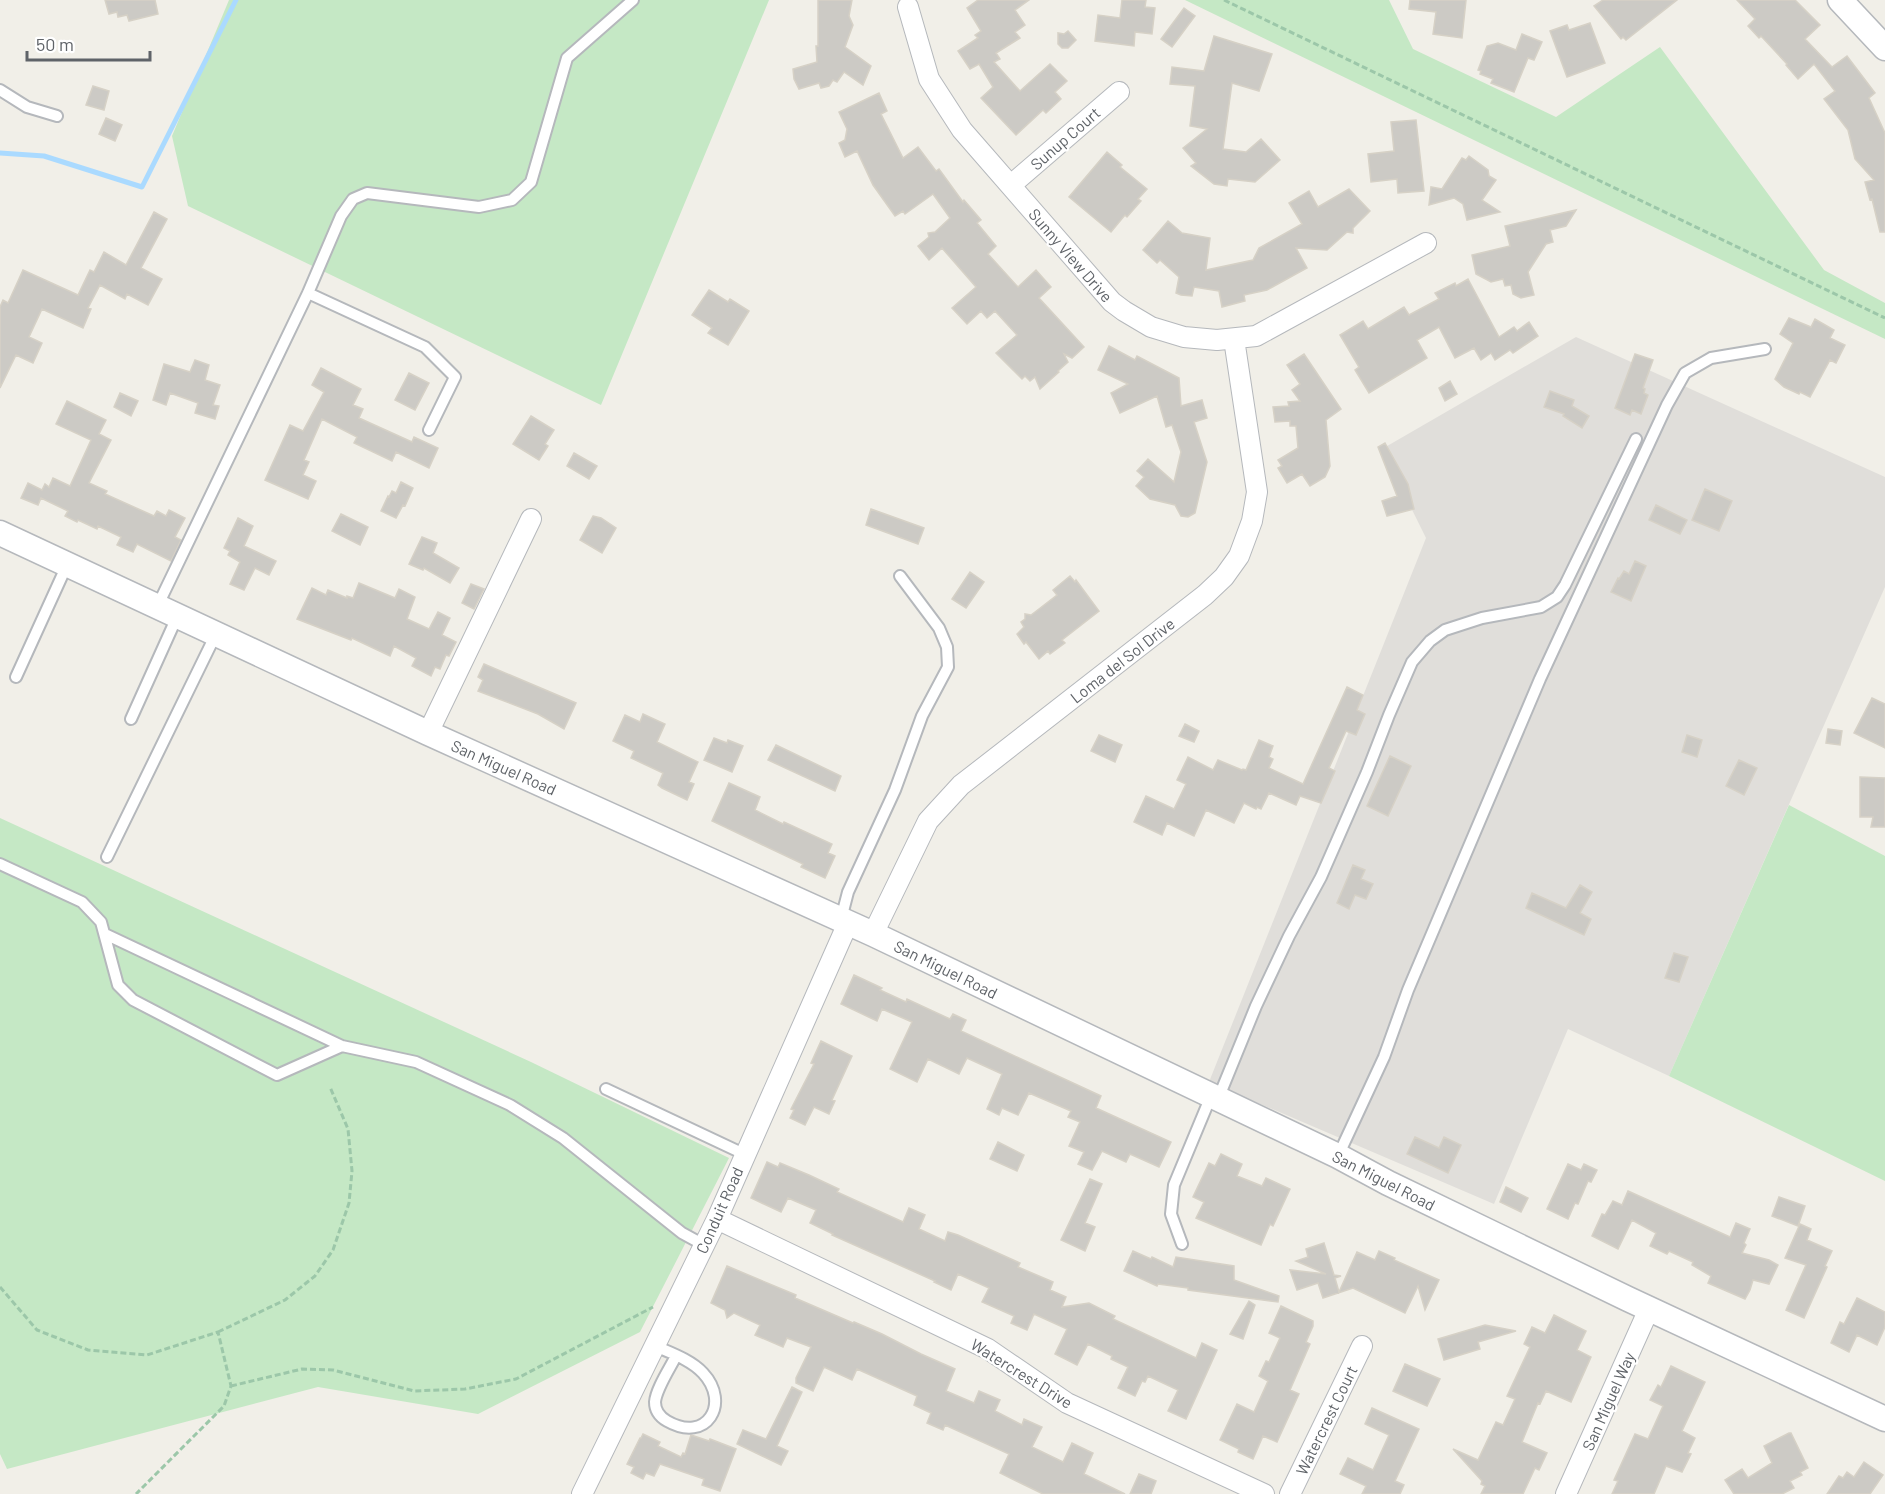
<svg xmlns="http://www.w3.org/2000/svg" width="1885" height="1494" viewBox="0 0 1885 1494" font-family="Barlow,sans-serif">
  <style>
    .industrial { fill: #e0deda }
    .green { fill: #c5e8c5 }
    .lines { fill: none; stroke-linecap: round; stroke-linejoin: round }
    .stream { stroke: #aadaff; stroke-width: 5 }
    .building { fill: #cccac5; stroke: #d6d1c6; stroke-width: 1.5 }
    .service-casing { stroke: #b5b8bc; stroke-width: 14 }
    .minor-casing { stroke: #b5b8bc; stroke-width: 22 }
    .tertiary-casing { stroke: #b5b8bc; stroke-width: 27 }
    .path { stroke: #9cc7a9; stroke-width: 3; stroke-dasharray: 6 3; stroke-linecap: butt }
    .service { stroke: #fff; stroke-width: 10 }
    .minor { stroke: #fff; stroke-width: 20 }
    .tertiary { stroke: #fff; stroke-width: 24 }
    .labels { text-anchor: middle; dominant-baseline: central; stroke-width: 4.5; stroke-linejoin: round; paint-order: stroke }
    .street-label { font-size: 16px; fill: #5f6368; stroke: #fff }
  </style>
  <rect width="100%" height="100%" fill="#f1efe8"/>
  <path class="industrial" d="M1576,337L1885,477V587L1669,1076L1568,1029L1494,1204L1209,1082L1426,538L1382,449Z"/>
  <path class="green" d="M229,0H769L601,405L188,206L172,136Z
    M1185,0H1389L1413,49L1556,117L1660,47L1824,270L1885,303V339Z
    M1789,805L1885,856V1181L1669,1076Z
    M0,818L531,1062L729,1158L640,1332L478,1414L318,1387L7,1469L0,1454Z"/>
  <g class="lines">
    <path class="stream" d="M0,153L44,156L142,187L236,0"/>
  </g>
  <path class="building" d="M105,0H155L158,14L129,21L127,15L118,17L117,12L109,14Z
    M818,0H852L849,16L853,25L845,47L871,66L863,85L844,72L837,82L833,80L829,86L821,88L819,83L799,89L794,79L793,69L817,62L816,46H818Z
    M978,0H1029L1015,10L1025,25L1015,32L1020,38L996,53L1000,59L994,62L1020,91L1050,64L1067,81L1055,92L1061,99L1046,113L1043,110L1016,135L981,98L993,87L979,64L970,69L958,51L978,38L975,35L981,31L967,8Z
    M1122,0H1146L1145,7L1155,8L1152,34L1135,32L1134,46L1095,41L1098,15L1120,18Z
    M1410,0H1466L1462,38L1433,34L1436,12L1409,9Z
    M1603,0H1677L1626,40L1623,37L1621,39L1594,6Z
    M1737,0H1795L1820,25L1805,39L1832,67L1847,56L1875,93L1869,98L1885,133V232H1880L1872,199L1870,200L1865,182L1874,180L1855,159L1848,130L1824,99L1835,91L1814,64L1798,79L1786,65L1787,64L1761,36L1759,38L1748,26L1755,19Z
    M1184,8L1195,16L1172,47L1161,39Z
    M1590,23L1605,63L1567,77L1550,31L1567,25L1569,30Z
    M1068,31L1076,40L1068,48H1062L1058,44V33L1064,34Z
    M1522,34L1542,42L1534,60L1528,58L1514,92L1491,83L1493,79L1480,74L1481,71L1478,70L1487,46L1498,43L1516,50Z
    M1214,36L1272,54L1259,91L1232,83L1223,149L1246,152L1261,139L1280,160L1255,182L1228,179L1227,186L1214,184L1191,166L1196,163L1183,148L1207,129L1190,126L1195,86L1170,84L1172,67L1204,71Z
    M93,86L109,91L104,110L86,105Z
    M879,93L887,111L881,114L903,158L918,147L936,171L939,169L963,202L964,200L981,220L977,223L996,246L988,254L1018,287L1036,270L1051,287L1039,298L1084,347L1072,358L1064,354L1068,362L1058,371L1059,372L1040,389L1035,377L1030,381L1025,376L1022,379L996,353L1017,335L995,311L987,318L981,311L967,324L952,308L976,287L942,248L929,260L918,246L929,237L928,233L935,232L950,218L933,194L905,214L903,211L895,216L873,185L857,151L845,157L839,143L845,140L847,129L839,112Z
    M106,118L122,125L115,141L99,134Z
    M1416,120L1424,191L1398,193L1397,179L1371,182L1368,154L1394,151L1391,122Z
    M1107,152L1122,165L1120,167L1147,189L1138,199L1141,201L1127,217L1125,215L1111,232L1069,197Z
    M1469,156L1488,170L1489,176L1496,180L1482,200L1500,212L1467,220L1463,204L1454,198L1429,205L1431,187L1442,189L1462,158L1466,160Z
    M1349,189L1370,211L1353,228V233L1347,232L1327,250L1296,248L1307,268L1267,290L1244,295L1245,301L1222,307L1219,291L1194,287L1192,296L1181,295L1176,293L1179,277L1160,260L1157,263L1143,250L1168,221L1182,233L1210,238L1206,270L1253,260L1259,248L1302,224L1289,203L1309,191L1318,207Z
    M1576,210L1566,226L1550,230L1553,242L1546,244L1528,272L1534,295L1521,298L1513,294L1511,285L1505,286L1503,279L1491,282L1476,274L1472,255L1510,246L1505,226Z
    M154,212L167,219L141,268L162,279L148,305L127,294L125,299L100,285L88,308L91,309L83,328L42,309L29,337L42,343L33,363L16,355L0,388V307L3,300L8,303L23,270L78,295L90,270L94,272L104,252L126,265Z
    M1468,279L1499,337L1514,327L1517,331L1529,322L1538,336L1513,353L1510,350L1495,360L1491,353L1481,360L1474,348L1455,358L1439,327L1417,340L1427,358L1369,393L1355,370L1359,367L1340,335L1363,321L1368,329L1404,307L1409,315L1439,299L1435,293L1455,283L1456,286Z
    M709,290L728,302L730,299L749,311L728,345L708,333L712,328L692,315Z
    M1789,318L1811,327L1815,319L1834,330L1830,338L1845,345L1836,363L1830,360L1810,397L1800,392L1799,394L1784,387L1775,379L1793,343L1780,334Z
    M1109,346L1135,360L1137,356L1179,378L1181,406L1202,400L1207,418L1194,422L1207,462L1195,513L1188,517L1181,516L1175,505L1150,499L1136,486L1144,477L1137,471L1148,459L1174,482L1181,452L1172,425L1166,427L1157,396L1120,413L1111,393L1128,384L1098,370Z
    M1304,354L1341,409L1326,420L1330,466L1325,477L1310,486L1302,474L1287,483L1278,468L1282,466L1278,460L1298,448L1296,426H1290V421L1275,422L1273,407L1289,406L1288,402L1300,401L1292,390L1300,384L1287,365Z
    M1635,354L1653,360L1643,388L1645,389L1644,393L1648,395L1641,414L1632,410L1630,415L1615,408Z
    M195,360L209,365L205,380L220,385L213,405L219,406L215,419L195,413L198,403L170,393L166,405L153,400L164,364L190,372Z
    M321,368L361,389L353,405L363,409L359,418L412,442L414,437L438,448L429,468L396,452L392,461L354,443L357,437L322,419L304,460L309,462L303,475L316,481L308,499L265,480L290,425L303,431L324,392L312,385Z
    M409,373L429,383L415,410L395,400Z
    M1450,381L1457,394L1445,401L1439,388Z
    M1550,391L1574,400L1572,406L1589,416L1582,428L1563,416L1564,414L1544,407Z
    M120,393L138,401L131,416L114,407Z
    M67,401L106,420L99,434L111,440L89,483L107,491L105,494L154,516L157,511L166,516L169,510L185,518L175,537L181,540L171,561L137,544L133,552L117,545L121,537L98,526L97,529L78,520L77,522L65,516L68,511L41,498L38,505L21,498L28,483L42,490L45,484L49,487L53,478L70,486L91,440L56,424Z
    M531,416L554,430L545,444L548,446L539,460L513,444Z
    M1385,443L1408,484L1414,509L1387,516L1382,501L1397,496L1378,447Z
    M574,453L597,466L589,479L567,466Z
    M401,482L413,488L405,506L403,505L396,518L381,511L388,496L389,497L392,491L396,493Z
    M1705,489L1732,501L1719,531L1692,520Z
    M1656,505L1687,520L1680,534L1649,520Z
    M871,509L924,528L918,544L866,525Z
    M341,514L368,527L360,545L332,531Z
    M593,516L601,518L616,528L602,553L580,540Z
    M238,518L253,526L244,546L276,561L269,575L255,568L244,590L230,584L240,562L228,555L230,551L224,548Z
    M422,537L437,543L433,553L459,568L450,583L424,568L423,570L409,564Z
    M1635,561L1646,566L1631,601L1611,592L1618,578L1619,579L1624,571L1629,574Z
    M970,572L984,582L966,608L952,599Z
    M1070,576L1075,582L1076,580L1099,611L1062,640L1065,643L1050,654L1048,651L1039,659L1026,642L1024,644L1017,634L1024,627L1021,622L1025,619V614L1031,615L1035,612L1057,595L1053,590Z
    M359,583L395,598L399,589L415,597L407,619L429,629L438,612L450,618L442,635L456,642L449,656L446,655L440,669L435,667L431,676L412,666L416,658L394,646L390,656L352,638L351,640L297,619L312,588L326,595L328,590L347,598V596L353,598Z
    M471,584L484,589L474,609L462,603Z
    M484,664L576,703L564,729L538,714L478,691L483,680L478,677Z
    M1347,687L1363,695L1357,710L1365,714L1356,735L1346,731L1329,768L1335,771L1321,803L1300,796L1296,805L1269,793L1261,809L1257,807L1256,809L1244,803L1234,823L1206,810L1194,836L1167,823L1162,835L1134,822L1146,796L1174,809L1186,784L1177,780L1188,757L1213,770L1218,760L1242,770L1243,769L1246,770L1259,740L1273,746L1269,757L1273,759L1269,768L1303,784Z
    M1872,698L1885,704V748L1854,733Z
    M643,714L665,724L657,742L698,762L689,782L694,784L687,800L662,788L658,785L663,773L631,758L634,751L613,741L625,715L640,722Z
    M1185,724L1199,731L1194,742L1179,736Z
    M1828,729L1842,731L1840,745L1826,743Z
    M1099,735L1122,745L1115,762L1091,751Z
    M1687,735L1702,740L1697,757L1682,752Z
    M714,738L727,743L728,740L743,746L732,772L704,760Z
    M776,745L841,776L835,791L768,760Z
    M1390,756L1411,766L1388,816L1367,806Z
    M1739,760L1757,768L1744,795L1726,786Z
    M1860,777L1885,778V827H1871L1873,817H1860Z
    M729,783L760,797L755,810L783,824L784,822L832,844L828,853L835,856L825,878L801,867L803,864L712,821Z
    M1353,865L1365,870L1361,879L1373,884L1366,899L1355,895L1349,909L1337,903Z
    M1580,885L1592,892L1580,913L1591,919L1584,935L1526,908L1532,893L1566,908Z
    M1674,953L1688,957L1679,982L1665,978Z
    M854,975L882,988L880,990L906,1002L907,999L950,1019L953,1014L966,1020L961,1031L1101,1096L1096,1108L1171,1142L1159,1167L1130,1154L1126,1162L1102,1151L1092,1170L1078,1164L1084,1152L1069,1146L1080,1122L1068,1117L1071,1111L1029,1093L1018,1115L1002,1108L999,1115L987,1109L1002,1074L967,1058L959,1074L928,1059L917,1082L890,1069L912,1022L882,1009L877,1021L841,1004Z
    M821,1041L852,1056L832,1100L835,1101L829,1114L814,1107L805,1125L790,1118L794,1110L791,1109L814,1064L811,1063Z
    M1415,1137L1439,1148L1444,1137L1461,1145L1448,1173L1407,1154Z
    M998,1142L1024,1155L1017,1171L990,1159Z
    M1221,1154L1242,1164L1237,1176L1262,1186L1266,1178L1290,1189L1273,1226L1270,1224L1261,1245L1196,1218L1204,1202L1193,1197L1209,1163L1215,1166Z
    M767,1162L778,1167L780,1163L809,1175L839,1189L837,1192L903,1222L909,1208L925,1215L919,1229L945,1241L948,1232L958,1235L1020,1263L1018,1267L1053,1282L1050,1290L1066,1297L1062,1307L1089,1303L1115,1316L1113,1319L1196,1358L1202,1343L1217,1350L1186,1419L1168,1411L1178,1390L1148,1376L1145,1382L1142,1381L1135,1396L1118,1388L1128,1367L1111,1359L1112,1356L1088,1344L1077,1365L1055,1354L1067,1329L1034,1314L1027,1330L1011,1323L1014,1316L982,1302L989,1288L958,1274L951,1290L934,1282L935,1281L832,1235L833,1234L810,1223L816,1210L788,1198L781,1212L751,1198Z
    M1568,1164L1581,1170L1584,1164L1597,1170L1591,1182L1588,1181L1578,1204L1575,1203L1568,1219L1547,1209Z
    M1090,1179L1102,1184L1085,1223L1095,1227L1085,1251L1061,1240Z
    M1506,1187L1528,1198L1521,1212L1500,1202Z
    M1628,1191L1730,1237L1736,1223L1750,1229L1744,1243L1746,1245L1742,1253L1769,1260L1778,1265L1769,1284L1753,1280L1750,1290L1745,1299L1708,1283L1711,1276L1692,1265L1693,1262L1669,1251L1667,1254L1650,1246L1656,1233L1632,1220L1618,1249L1592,1236L1602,1214L1605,1215L1613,1201L1622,1205Z
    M1779,1197L1805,1206L1798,1226L1772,1216Z
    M1800,1224L1811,1229L1807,1240L1832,1251L1825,1266L1827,1267L1804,1318L1786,1310L1806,1265L1785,1258Z
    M1324,1243L1334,1275L1341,1276L1335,1278L1339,1292L1357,1252L1375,1260L1379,1251L1395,1258L1394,1260L1439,1280L1425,1310L1418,1286L1405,1313L1353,1288L1323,1298L1318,1283L1297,1290L1290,1270L1326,1274L1296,1261L1308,1257L1306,1249Z
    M1133,1251L1151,1259L1152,1257L1173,1267L1176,1257L1234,1266V1280L1279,1296L1278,1302L1188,1290V1288L1158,1284L1157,1286L1124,1271Z
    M727,1266L796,1295L795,1298L853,1323L854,1322L882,1334L921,1354L955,1369L946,1391L974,1403L979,1391L1000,1400L995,1411L1022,1425L1024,1419L1042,1427L1032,1447L1063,1462L1072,1443L1093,1453L1084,1474L1125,1494H1043L1000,1473L1009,1454L945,1425L943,1430L927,1423L931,1413L914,1405L917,1396L857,1369L852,1380L824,1367L813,1391L796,1383V1378L811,1347L787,1338L783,1347L755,1335L760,1325L734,1313L727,1318L725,1310L711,1303Z
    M1857,1298L1885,1312V1327L1877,1345L1857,1335L1849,1352L1831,1343L1840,1322L1844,1324Z
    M1249,1301L1255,1305L1243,1339L1230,1334Z
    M1281,1306L1313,1321V1326L1306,1342L1310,1344L1290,1390L1299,1394L1277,1442L1263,1436L1253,1459L1238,1452L1239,1449L1220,1440L1237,1404L1254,1412L1268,1381L1259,1376L1266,1361L1269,1362L1280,1338L1269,1333Z
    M1554,1315L1586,1331L1577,1350L1591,1357L1571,1402L1546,1391L1540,1404L1538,1403L1522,1442L1547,1453L1539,1470L1535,1468L1523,1494H1481L1485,1486L1481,1484L1482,1481L1453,1449L1478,1460L1496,1422L1503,1425L1515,1399L1507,1396L1530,1347L1524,1344L1532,1327L1545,1333Z
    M1485,1325L1516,1331L1478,1342L1480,1349L1444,1360L1438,1339Z
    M1405,1364L1440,1379L1427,1406L1393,1391Z
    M1671,1366L1705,1382L1682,1431L1695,1438L1688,1453L1691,1454L1682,1472L1666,1466L1654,1494H1612L1618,1481L1614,1480L1635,1434L1648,1439L1663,1406L1650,1400L1658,1385L1661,1387Z
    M792,1387L802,1392L777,1446L788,1451L781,1465L737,1444L743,1430L766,1439Z
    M1372,1408L1419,1429L1395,1481L1404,1485L1400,1494H1362L1366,1486L1340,1474L1348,1458L1373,1470L1389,1435L1365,1424Z
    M1789,1433H1791L1808,1468L1800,1472L1802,1475L1790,1481L1794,1488L1782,1494H1734L1725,1480L1742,1469L1748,1478L1772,1463L1764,1446Z
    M643,1434L660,1442L658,1446L681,1457L683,1453L685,1454L691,1435L709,1441L710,1439L736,1449L720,1491L702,1485L704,1479L660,1464L654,1476L646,1473L643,1479L631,1473L634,1467L627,1464L640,1438H641Z
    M1864,1462L1883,1475L1870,1494H1827L1839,1476L1843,1478L1847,1472L1854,1477Z
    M1139,1474L1156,1481L1151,1494H1130Z"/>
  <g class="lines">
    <defs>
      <path id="service" d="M0,90L27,107L57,116
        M308,293L425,347L455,377L429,430
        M157,607L308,293L341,216L353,199L367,193L479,207L512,200L531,182L567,58L633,0
        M16,677L67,565
        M131,719L177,617
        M107,857L216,634
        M0,864L82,902L101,922L118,985L133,1000L277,1075L342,1046L416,1062L510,1105L563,1138L682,1233L704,1245
        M841,919L848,892L895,790L922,716L948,667L947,647L939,628L900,576
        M105,934L342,1046
        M606,1089L744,1154
        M1218,1099L1256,1006L1289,936L1321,877L1367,772L1389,715L1412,662L1430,641L1445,630L1482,618L1541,607L1557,597L1565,585L1636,439
        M1338,1156L1384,1057L1408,990L1540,679L1667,405L1685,373L1711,358L1765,349
        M1182,1244L1171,1214L1174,1185L1211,1096
        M655,1346C671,1353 691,1360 703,1373C731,1403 707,1444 667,1421C660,1417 655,1411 655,1402C656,1389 670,1368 676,1356"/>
      <path id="minor" d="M908,7L929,79L962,130L1112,302L1124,311L1151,327L1184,337L1217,340L1256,336L1426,243
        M1011,185L1119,92
        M428,733L531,519
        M873,934L928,821L961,785L1205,595L1224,577L1239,556L1252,521L1257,492L1234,339
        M717,1219L988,1349L1067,1403L1264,1494
        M582,1494L717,1219L848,923
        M1290,1494L1362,1346
        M1566,1494L1649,1309"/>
      <path id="tertiary" d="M1840,0L1885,48
        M0,533L428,733L873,934L1338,1156L1388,1183L1628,1299L1885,1419"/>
    </defs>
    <use href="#service" class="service-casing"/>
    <use href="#minor" class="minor-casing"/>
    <use href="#tertiary" class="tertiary-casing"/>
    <path class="path" d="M1224,0L1885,318
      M0,1287L37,1330L88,1350L147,1355L218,1332L231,1386L224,1406L136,1494
      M218,1332L285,1300L315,1276L333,1250L349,1203L352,1171L348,1129L330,1087
      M231,1386L302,1369L333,1370L414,1391L465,1389L516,1379L653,1307"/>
    <use href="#service" class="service"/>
    <use href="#minor" class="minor"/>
    <use href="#tertiary" class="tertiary"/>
  </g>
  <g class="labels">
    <g class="street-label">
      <text transform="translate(1065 138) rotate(-41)">Sunup Court</text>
      <text transform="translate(1071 255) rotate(49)">Sunny View Drive</text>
      <text transform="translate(1122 660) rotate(-38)">Loma del Sol Drive</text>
      <text transform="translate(504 767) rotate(24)">San Miguel Road</text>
      <text transform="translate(946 969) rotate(26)">San Miguel Road</text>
      <text transform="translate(1384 1180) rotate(27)">San Miguel Road</text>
      <text transform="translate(719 1210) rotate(-66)">Conduit Road</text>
      <text transform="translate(1022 1373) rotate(32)">Watercrest Drive</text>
      <text transform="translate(1608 1401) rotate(-66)">San Miguel Way</text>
      <text transform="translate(1326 1420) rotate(-64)">Watercrest Court</text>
    </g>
  </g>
  <path d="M27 51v9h123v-9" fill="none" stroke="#5f6368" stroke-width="3"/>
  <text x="36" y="51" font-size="18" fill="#5f6368" stroke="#ffffff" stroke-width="4.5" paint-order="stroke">50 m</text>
</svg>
